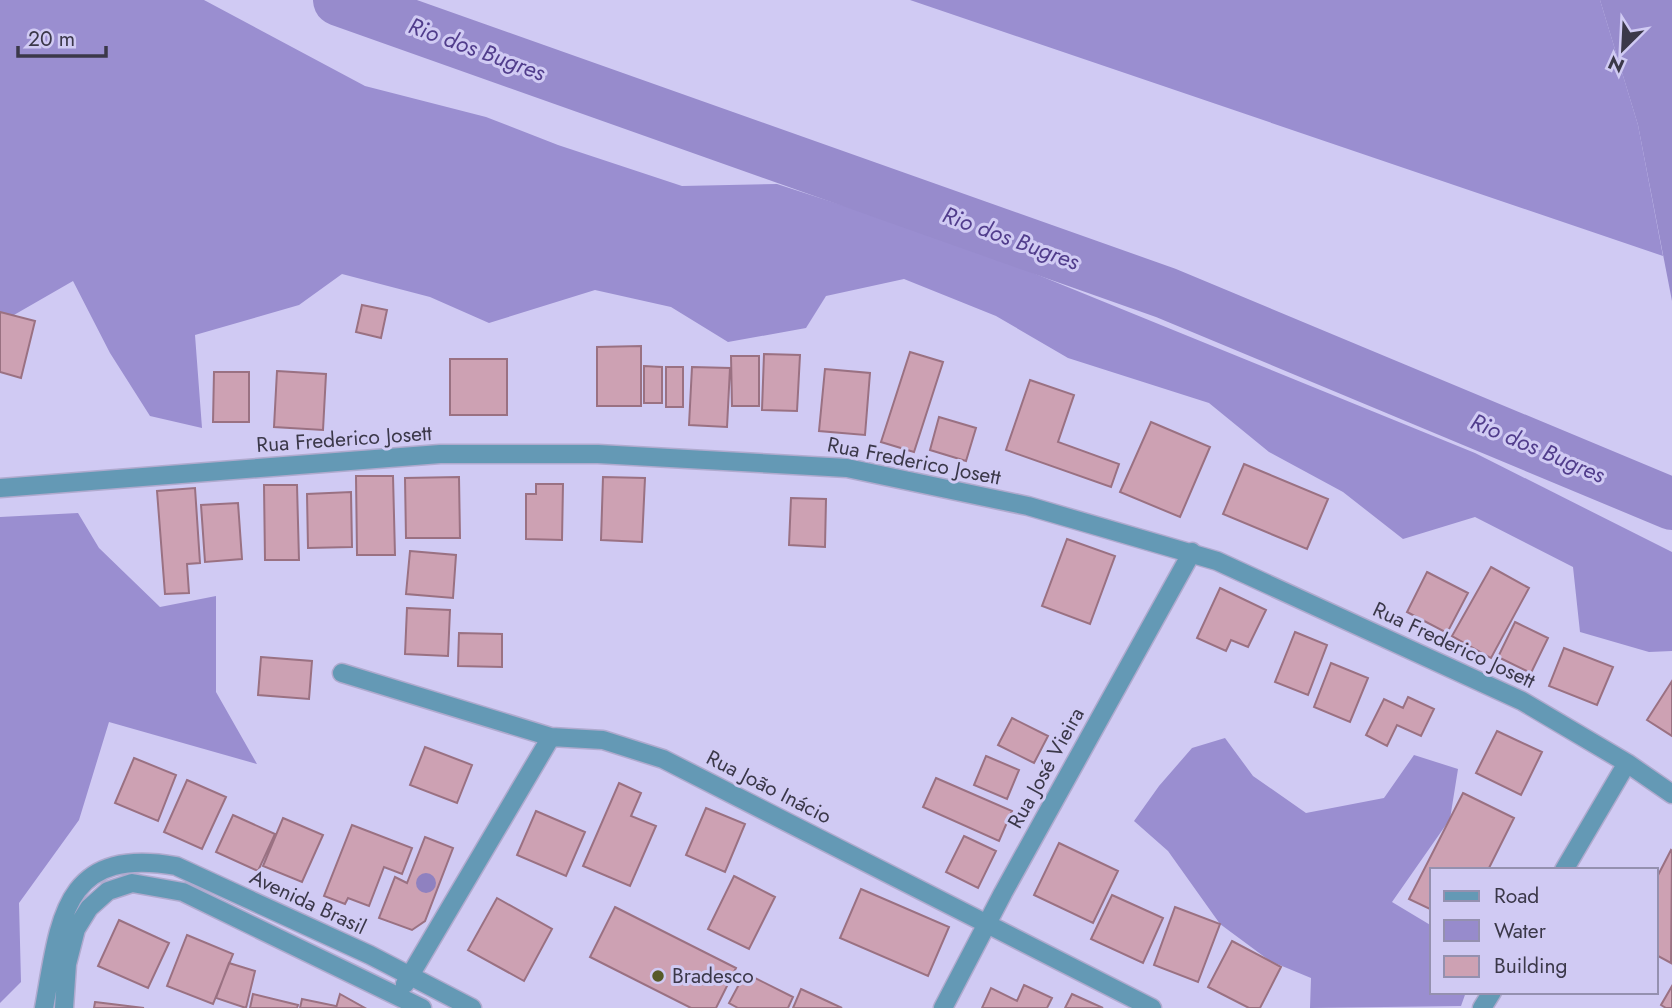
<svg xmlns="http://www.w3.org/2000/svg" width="1672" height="1008" viewBox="0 0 1672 1008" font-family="Jost,sans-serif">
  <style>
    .forest { fill: #9a8ed0 }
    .water { fill: #978bcc }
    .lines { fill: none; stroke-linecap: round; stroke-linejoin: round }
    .river { stroke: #978bcc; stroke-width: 52 }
    .building { fill: #cda1b3; stroke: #9a7182; stroke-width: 2 }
    .minor-casing { stroke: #afaace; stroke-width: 21 }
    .minor { stroke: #6499b5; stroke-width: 18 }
    .tree { fill: #8f81c0 }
    .poi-dot { fill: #575a27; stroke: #d0caf3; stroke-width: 2.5 }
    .labels { text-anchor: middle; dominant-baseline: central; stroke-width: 6; stroke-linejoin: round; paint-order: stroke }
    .street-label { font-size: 21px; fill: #3b3849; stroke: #d0caf3 }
    .poi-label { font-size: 21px; fill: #3b3849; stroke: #d0caf3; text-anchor: start }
    .water-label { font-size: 23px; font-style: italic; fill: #513d8c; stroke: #d0caf3 }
  </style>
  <rect width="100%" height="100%" fill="#d0caf3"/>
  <path class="forest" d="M0,0H204L365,86L486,117L558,145L682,186L777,184L967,246L1475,453L1672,552V651L1649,652L1580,632L1573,567L1475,517L1403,539L1343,492L1269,452L1209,403L1068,358L996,316L904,279L826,296L806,328L728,342L671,307L595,290L489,323L430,297L342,274L299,305L195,335L202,428L150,416L110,353L73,281L0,323Z
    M910,0H1600L1638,125L1663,256Z
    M78,513L99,548L160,607L216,596V692L257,764L109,722L79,820L19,903L21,982L0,1003V517Z
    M1225,738L1253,776L1306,813L1384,798L1414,755L1458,769L1450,819L1392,902L1432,926V992H1466L1461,1006L1310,1008L1311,978L1270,961L1220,924L1168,851L1134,821L1159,786L1192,748Z"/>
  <path class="water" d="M1600,0H1672V301L1638,125Z"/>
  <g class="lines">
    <path class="river" d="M339,0L1166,293L1672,504"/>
  </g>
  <path class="building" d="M362,305L387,310L381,338L356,332Z
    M0,312L35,321L21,378L0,372Z
    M641,346V406H597V347Z
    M910,352L943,362L914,452L881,442Z
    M764,354L800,355L797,411L762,410Z
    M731,356H759V406H732Z
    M450,359H507V415H450Z
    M644,366L662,367V403H644Z
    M666,367H683V407H666Z
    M692,367L730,368L727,427L689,425Z
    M825,369L870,373L865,435L819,431Z
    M277,371L326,374L323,430L274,427Z
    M214,372H249V422H213Z
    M1030,380L1074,395L1058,442L1119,464L1111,487L1006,450Z
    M939,417L976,428L966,461L930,450Z
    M1151,422L1210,447L1180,517L1120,492Z
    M1244,464L1328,499L1307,549L1223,514Z
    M356,476H393L395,555H357Z
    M459,477L460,538H406L405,478Z
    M603,477L645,478L642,542L601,540Z
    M536,484H563L562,540L526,539V494H536Z
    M264,485H297L299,560H265Z
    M195,488L200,563L187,564L189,593L165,594L157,491Z
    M351,492L352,547L308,548L307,494Z
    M791,498L826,499L825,547L789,545Z
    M238,503L242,559L205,562L201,505Z
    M1067,539L1115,556L1090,624L1042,606Z
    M410,551L456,555L453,598L406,594Z
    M1491,567L1529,588L1491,658L1452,636Z
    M1427,572L1468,593L1447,633L1407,612Z
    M1220,588L1266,610L1248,647L1231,640L1226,651L1197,638Z
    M407,608L450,610L448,656L405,654Z
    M1515,622L1548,638L1531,673L1498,657Z
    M1295,632L1327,645L1308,695L1275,682Z
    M459,633L502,634V667L458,666Z
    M1564,648L1613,667L1597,705L1549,686Z
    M261,657L312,661L309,699L258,695Z
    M1331,663L1368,678L1350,722L1314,707Z
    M1672,681V736L1647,720Z
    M1408,697L1434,709L1421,736L1397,725L1387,746L1366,735L1384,699L1403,708Z
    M1012,718L1048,736L1034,763L998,745Z
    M1497,731L1542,752L1521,795L1476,773Z
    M425,747L472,765L457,803L410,785Z
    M986,756L1019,770L1007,799L974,785Z
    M134,758L176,775L158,821L115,803Z
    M936,778L1012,811L999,841L923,807Z
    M187,780L226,797L202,849L164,832Z
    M619,783L641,793L631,816L656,826L630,886L583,866Z
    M1463,793L1514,818L1488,870H1432V910L1409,899Z
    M706,808L745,824L725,872L686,855Z
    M536,811L585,832L566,876L517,855Z
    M233,815L275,834L258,871L216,852Z
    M283,818L323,835L302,882L263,866Z
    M352,825L412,848L402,874L384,867L369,906L348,898L345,904L324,896Z
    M964,836L996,851L978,888L946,872Z
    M425,837L453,848L425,921L412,930L379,918L395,877L407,883Z
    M1059,843L1118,871L1093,923L1034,895Z
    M1671,850L1672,851L1671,963L1656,955V879Z
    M734,876L775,897L749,949L708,929Z
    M861,889L949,927L928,976L840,938Z
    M1112,895L1163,918L1143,963L1091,939Z
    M497,898L552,929L524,981L468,950Z
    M615,907L736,968L716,1008H691L590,957Z
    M1175,907L1220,924L1198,982L1154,965Z
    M119,920L169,943L148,988L98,966Z
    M187,935L233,954L213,1004L167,986Z
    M1232,941L1281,967L1260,1008H1249L1208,987Z
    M229,963L255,971L246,1008L216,998Z
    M745,973L793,997L788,1008H738L729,1003Z
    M1024,985L1052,998L1047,1008H982L991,988L1017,1001Z
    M1672,986V1008H1666L1661,1005Z
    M801,989L842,1008H793Z
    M253,994L298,1005L297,1008H250Z
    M340,994L365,1008H336Z
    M1072,994L1103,1008H1065Z
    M302,999L336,1006V1008H300Z
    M95,1002L144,1008H94Z"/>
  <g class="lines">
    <defs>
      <path id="minor" d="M0,488L440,454H598L847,468L1028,506L1217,561L1522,701L1627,763L1672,794
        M342,673L551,737L603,740L663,759L1152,1008
        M1564,870L1627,763
        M405,984L551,737
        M44,1008C60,920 62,846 176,866L370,955L472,1008
        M64,1008L67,964L76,929L89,908L108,891L132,883L183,892L422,1008
        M943,1008L1003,893L1192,552
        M1482,1008L1492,992"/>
    </defs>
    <use href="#minor" class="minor-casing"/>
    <use href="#minor" class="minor"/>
  </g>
  <circle class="tree" cx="426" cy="883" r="10"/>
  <circle class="poi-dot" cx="658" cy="976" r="7"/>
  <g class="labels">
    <g class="street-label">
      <text transform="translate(344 439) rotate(-4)">Rua Frederico Josett</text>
      <text transform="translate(914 461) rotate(11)">Rua Frederico Josett</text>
      <text transform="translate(1454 645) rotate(25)">Rua Frederico Josett</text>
      <text transform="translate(1046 768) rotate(-61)">Rua José Vieira</text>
      <text transform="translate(769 787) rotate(27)">Rua João Inácio</text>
      <text transform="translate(308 902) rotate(25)">Avenida Brasil</text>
    </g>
    <g class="poi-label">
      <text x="672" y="976">Bradesco</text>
    </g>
    <g class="water-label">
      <text transform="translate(477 49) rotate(20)">Rio dos Bugres</text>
      <text transform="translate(1011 238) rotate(20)">Rio dos Bugres</text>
      <text transform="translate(1538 448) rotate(23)">Rio dos Bugres</text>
    </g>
  </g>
  <rect x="1430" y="868" width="228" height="126" fill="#d0caf3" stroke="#9490af" stroke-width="2"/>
  <rect x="1444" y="891" width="35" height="10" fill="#6499b5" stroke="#9490af" stroke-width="2"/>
  <text x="1494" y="903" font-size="21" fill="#3b3849">Road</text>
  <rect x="1444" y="920" width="35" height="21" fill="#978bcc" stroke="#9490af" stroke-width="2"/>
  <text x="1494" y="938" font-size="21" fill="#3b3849">Water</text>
  <rect x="1444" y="956" width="35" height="21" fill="#cda1b3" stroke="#9490af" stroke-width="2"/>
  <text x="1494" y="973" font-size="21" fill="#3b3849">Building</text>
  <g transform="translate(1623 49) rotate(204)" stroke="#d0caf3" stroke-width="5" paint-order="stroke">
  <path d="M0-5L12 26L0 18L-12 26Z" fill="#3b3849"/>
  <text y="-10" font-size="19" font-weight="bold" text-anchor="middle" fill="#3b3849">N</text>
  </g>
  <path d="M18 46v10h88v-10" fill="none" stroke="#3b3849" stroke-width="3.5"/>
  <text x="28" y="46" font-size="21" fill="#3b3849" stroke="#d0caf3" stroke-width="5" paint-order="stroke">20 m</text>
</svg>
